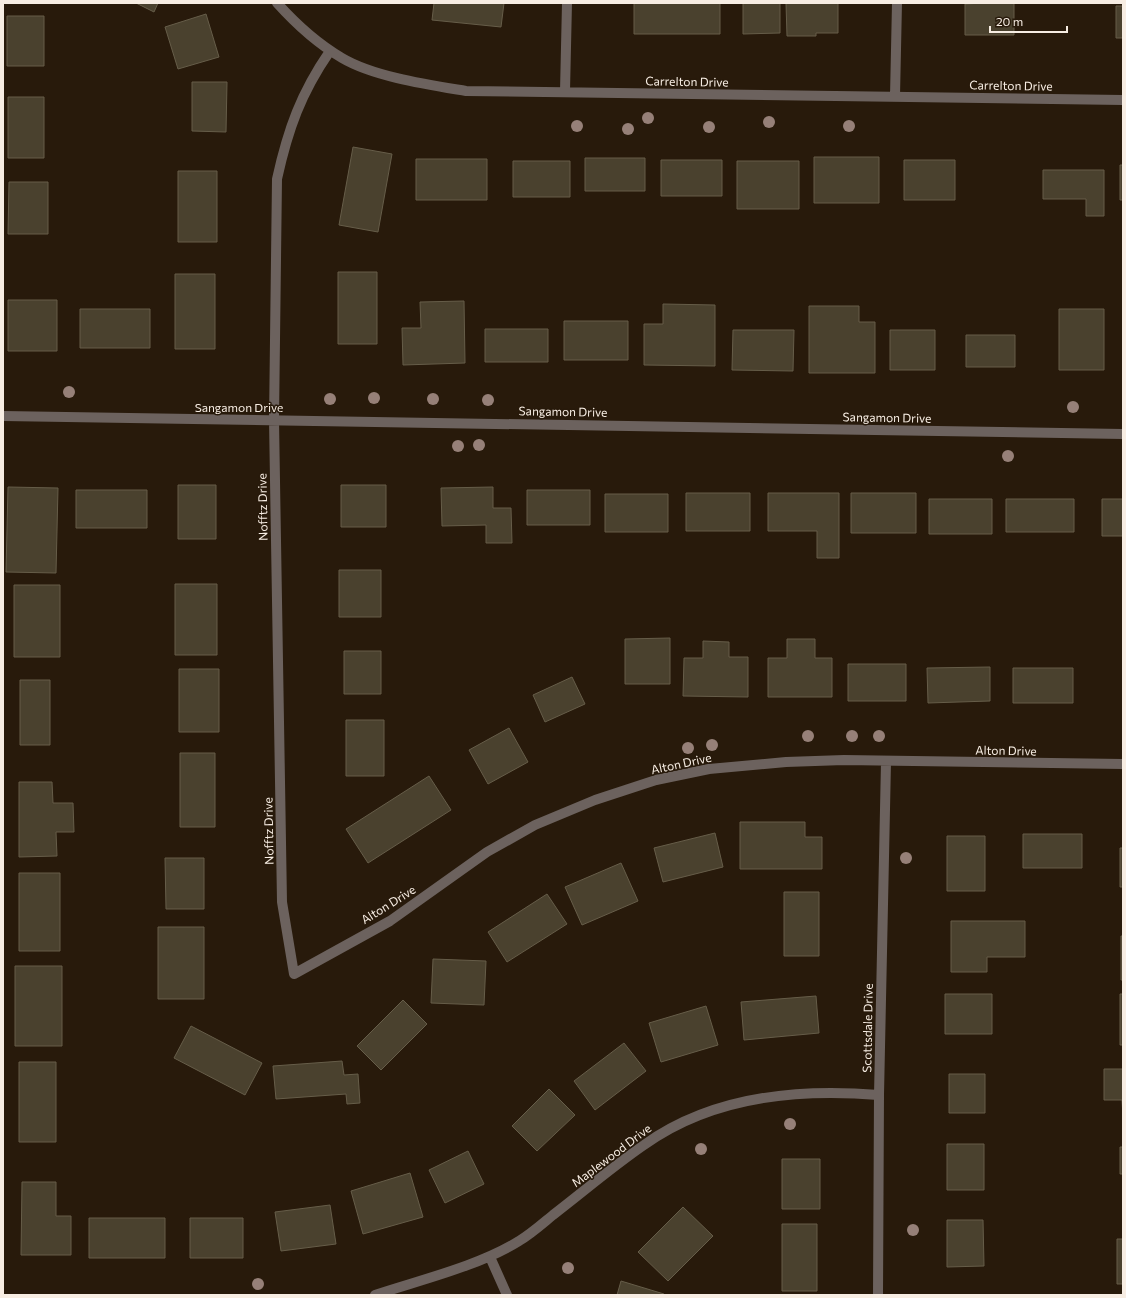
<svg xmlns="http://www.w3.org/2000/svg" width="1126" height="1298" viewBox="0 0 1126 1298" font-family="Commissioner,sans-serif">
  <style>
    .building { fill: #4a412e; stroke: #665d49 }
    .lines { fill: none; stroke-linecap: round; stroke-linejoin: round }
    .minor { stroke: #6c625e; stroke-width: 10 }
    .tree { fill: #968078 }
    .labels { text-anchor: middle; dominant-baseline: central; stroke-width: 3; stroke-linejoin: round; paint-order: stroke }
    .street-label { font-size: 12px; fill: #f7ede3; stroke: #281a0b }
  </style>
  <rect width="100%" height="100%" fill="#281a0b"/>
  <path class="building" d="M136,3H158L154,12Z
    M434,3H504L501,27L432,20Z
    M634,3H720V34H634Z
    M743,3H780V33L743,34Z
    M786,3H838V33H816V36H787Z
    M983,3H1014V35H965V4Z
    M1116,6H1123V38H1116Z
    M206,14L219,57L178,69L165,27Z
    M7,16H44V66H7Z
    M192,82H227L226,132L192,131Z
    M8,97H44V158H8Z
    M353,147L392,154L378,232L339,225Z
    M814,157H879V203H814Z
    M585,158H645V191H585Z
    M416,159H487V200H416Z
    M661,160H722V196H661Z
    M904,160H955V200H904Z
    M513,161H570V197H513Z
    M737,161H799V209H737Z
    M1120,165H1123V200H1120Z
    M1043,170H1104V216H1086V199H1043Z
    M178,171H217V242H178Z
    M9,182H48V234H8Z
    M338,272H377V344H338Z
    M175,274H215V349H175Z
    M8,300H57V351H8Z
    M464,301L465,363L403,365L402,328H421L420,302Z
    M663,304L715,305V366L644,365V324H663Z
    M809,306H859V322H875V373H809Z
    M80,309H150V348H80Z
    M1059,309H1104V370H1059Z
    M564,321H628V360H564Z
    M485,329H548V362H485Z
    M733,330H794L793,371L732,370Z
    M890,330H935V370H890Z
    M966,335H1015V367H966Z
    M178,485H216V539H178Z
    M341,485H386V527H341Z
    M8,487L58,488L56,573L6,572Z
    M493,487V508H511L512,543H486V525L442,526L441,488Z
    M76,490H147V528H76Z
    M527,490H590V525H527Z
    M686,493H750V531H686Z
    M768,493H839V558H817V531H768Z
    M851,493H916V533H851Z
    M605,494H668V532H605Z
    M929,499H992V534H929Z
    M1006,499H1074V532H1006Z
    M1102,499H1123V536H1102Z
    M339,570H381V617H339Z
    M175,584H217V655H175Z
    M14,585H60V657H14Z
    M670,638V684H625V639Z
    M787,639H815V658H832V697H768V658H787Z
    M703,641L729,642V657H748V697L683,696L684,658H703Z
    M344,651H381V694H344Z
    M848,664H906V701H848Z
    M990,667V701L928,703L927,668Z
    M1013,668H1073V703H1013Z
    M179,669H219V732H179Z
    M572,677L585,704L545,722L533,695Z
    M20,680H50V745H20Z
    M346,720H384V776H346Z
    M509,728L528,762L488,784L469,750Z
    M180,753H215V827H180Z
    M429,776L451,810L368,863L346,829Z
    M19,782H52L53,803H73L74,832H56L57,856L19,857Z
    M740,822H805V837H822V869H740Z
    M715,833L723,867L663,882L654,848Z
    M1023,834H1082V868H1023Z
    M947,836H985V891H947Z
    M1120,848H1123V887H1120Z
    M165,858H204V909H166Z
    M621,863L638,901L582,925L565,887Z
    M19,873H60V951H19Z
    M784,892H819V956H784Z
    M547,894L567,924L507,962L488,932Z
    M951,921H1025V957H987V972H951Z
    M158,927H204V999H158Z
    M1121,936H1123V980H1121Z
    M433,959L486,961L484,1005L431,1003Z
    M15,966H62V1046H15Z
    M945,994H992V1034H945Z
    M1120,994H1123V1045H1120Z
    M816,996L819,1033L744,1040L741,1002Z
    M403,1000L427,1024L381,1070L357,1046Z
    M706,1006L718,1045L661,1062L649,1023Z
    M191,1026L262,1063L245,1095L174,1058Z
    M624,1043L646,1071L595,1110L574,1081Z
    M342,1061L344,1075L358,1074L360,1103L347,1104L346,1094L276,1099L273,1066Z
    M19,1062H56V1142H19Z
    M1104,1069H1123V1117L1122,1100H1104Z
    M949,1074H985V1113H949Z
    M549,1089L575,1115L537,1151L512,1126Z
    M947,1144H984V1190H947Z
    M1120,1147H1123V1174H1120Z
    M468,1151L484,1184L445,1203L429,1170Z
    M782,1159H820V1209H782Z
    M410,1173L423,1217L363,1234L351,1191Z
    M22,1182H56V1216H71V1255H21Z
    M330,1205L336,1244L281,1251L275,1212Z
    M683,1207L713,1236L668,1281L638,1252Z
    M89,1218H165V1258H89Z
    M190,1218H243V1258H190Z
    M947,1220H983L984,1266L947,1267Z
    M782,1224H817V1291H782Z
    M1117,1239H1123V1284H1117Z
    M621,1281L664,1294V1295H617Z"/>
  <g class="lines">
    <path class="minor" d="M277,3C295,23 318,44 342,58C374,77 430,85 466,91L1123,100
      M330,51C301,93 288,129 277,179L274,420L282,902L294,974L390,921L487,852L535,825L595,800L656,780L709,769L786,762L844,760L1123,764
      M565,91L567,3
      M895,96L897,3
      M3,416L1123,434
      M490,1257L507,1295
      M375,1295C420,1280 479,1266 519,1241C531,1234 542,1224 553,1215C583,1192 612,1167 644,1145C712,1096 797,1088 879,1095
      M878,1295L879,1095L886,762"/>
  </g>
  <g class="tree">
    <circle cx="648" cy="118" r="6"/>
    <circle cx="769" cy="122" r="6"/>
    <circle cx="577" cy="126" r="6"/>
    <circle cx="849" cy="126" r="6"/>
    <circle cx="709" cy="127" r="6"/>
    <circle cx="628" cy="129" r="6"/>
    <circle cx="69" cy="392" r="6"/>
    <circle cx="374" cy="398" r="6"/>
    <circle cx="330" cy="399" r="6"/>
    <circle cx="433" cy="399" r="6"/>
    <circle cx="488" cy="400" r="6"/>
    <circle cx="1073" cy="407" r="6"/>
    <circle cx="479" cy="445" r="6"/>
    <circle cx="458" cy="446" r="6"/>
    <circle cx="1008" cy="456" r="6"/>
    <circle cx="808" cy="736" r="6"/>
    <circle cx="852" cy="736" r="6"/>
    <circle cx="879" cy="736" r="6"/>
    <circle cx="712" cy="745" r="6"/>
    <circle cx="688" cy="748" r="6"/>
    <circle cx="906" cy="858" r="6"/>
    <circle cx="790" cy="1124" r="6"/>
    <circle cx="701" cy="1149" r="6"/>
    <circle cx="913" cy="1230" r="6"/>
    <circle cx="568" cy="1268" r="6"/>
    <circle cx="258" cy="1284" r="6"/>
  </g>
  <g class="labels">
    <g class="street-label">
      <text transform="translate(687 81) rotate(1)">Carrelton Drive</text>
      <text transform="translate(1011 85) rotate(1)">Carrelton Drive</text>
      <text x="239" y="407">Sangamon Drive</text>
      <text transform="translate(563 411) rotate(1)">Sangamon Drive</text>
      <text transform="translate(887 417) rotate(1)">Sangamon Drive</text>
      <text transform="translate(262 507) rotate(-91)">Nofftz Drive</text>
      <text transform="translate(1006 750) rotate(1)">Alton Drive</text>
      <text transform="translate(681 763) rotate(-12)">Alton Drive</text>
      <text transform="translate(268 831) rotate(-91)">Nofftz Drive</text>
      <text transform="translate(388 904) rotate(-32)">Alton Drive</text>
      <text transform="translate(867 1028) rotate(-89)">Scottsdale Drive</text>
      <text transform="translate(611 1155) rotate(-37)">Maplewood Drive</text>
    </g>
  </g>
  <rect width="1126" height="1298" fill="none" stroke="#f7ede3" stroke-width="8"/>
  <path d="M990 26v6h77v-6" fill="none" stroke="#f7ede3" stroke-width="2"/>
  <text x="996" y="26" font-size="12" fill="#f7ede3" stroke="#281a0b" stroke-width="3" paint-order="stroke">20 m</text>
</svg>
